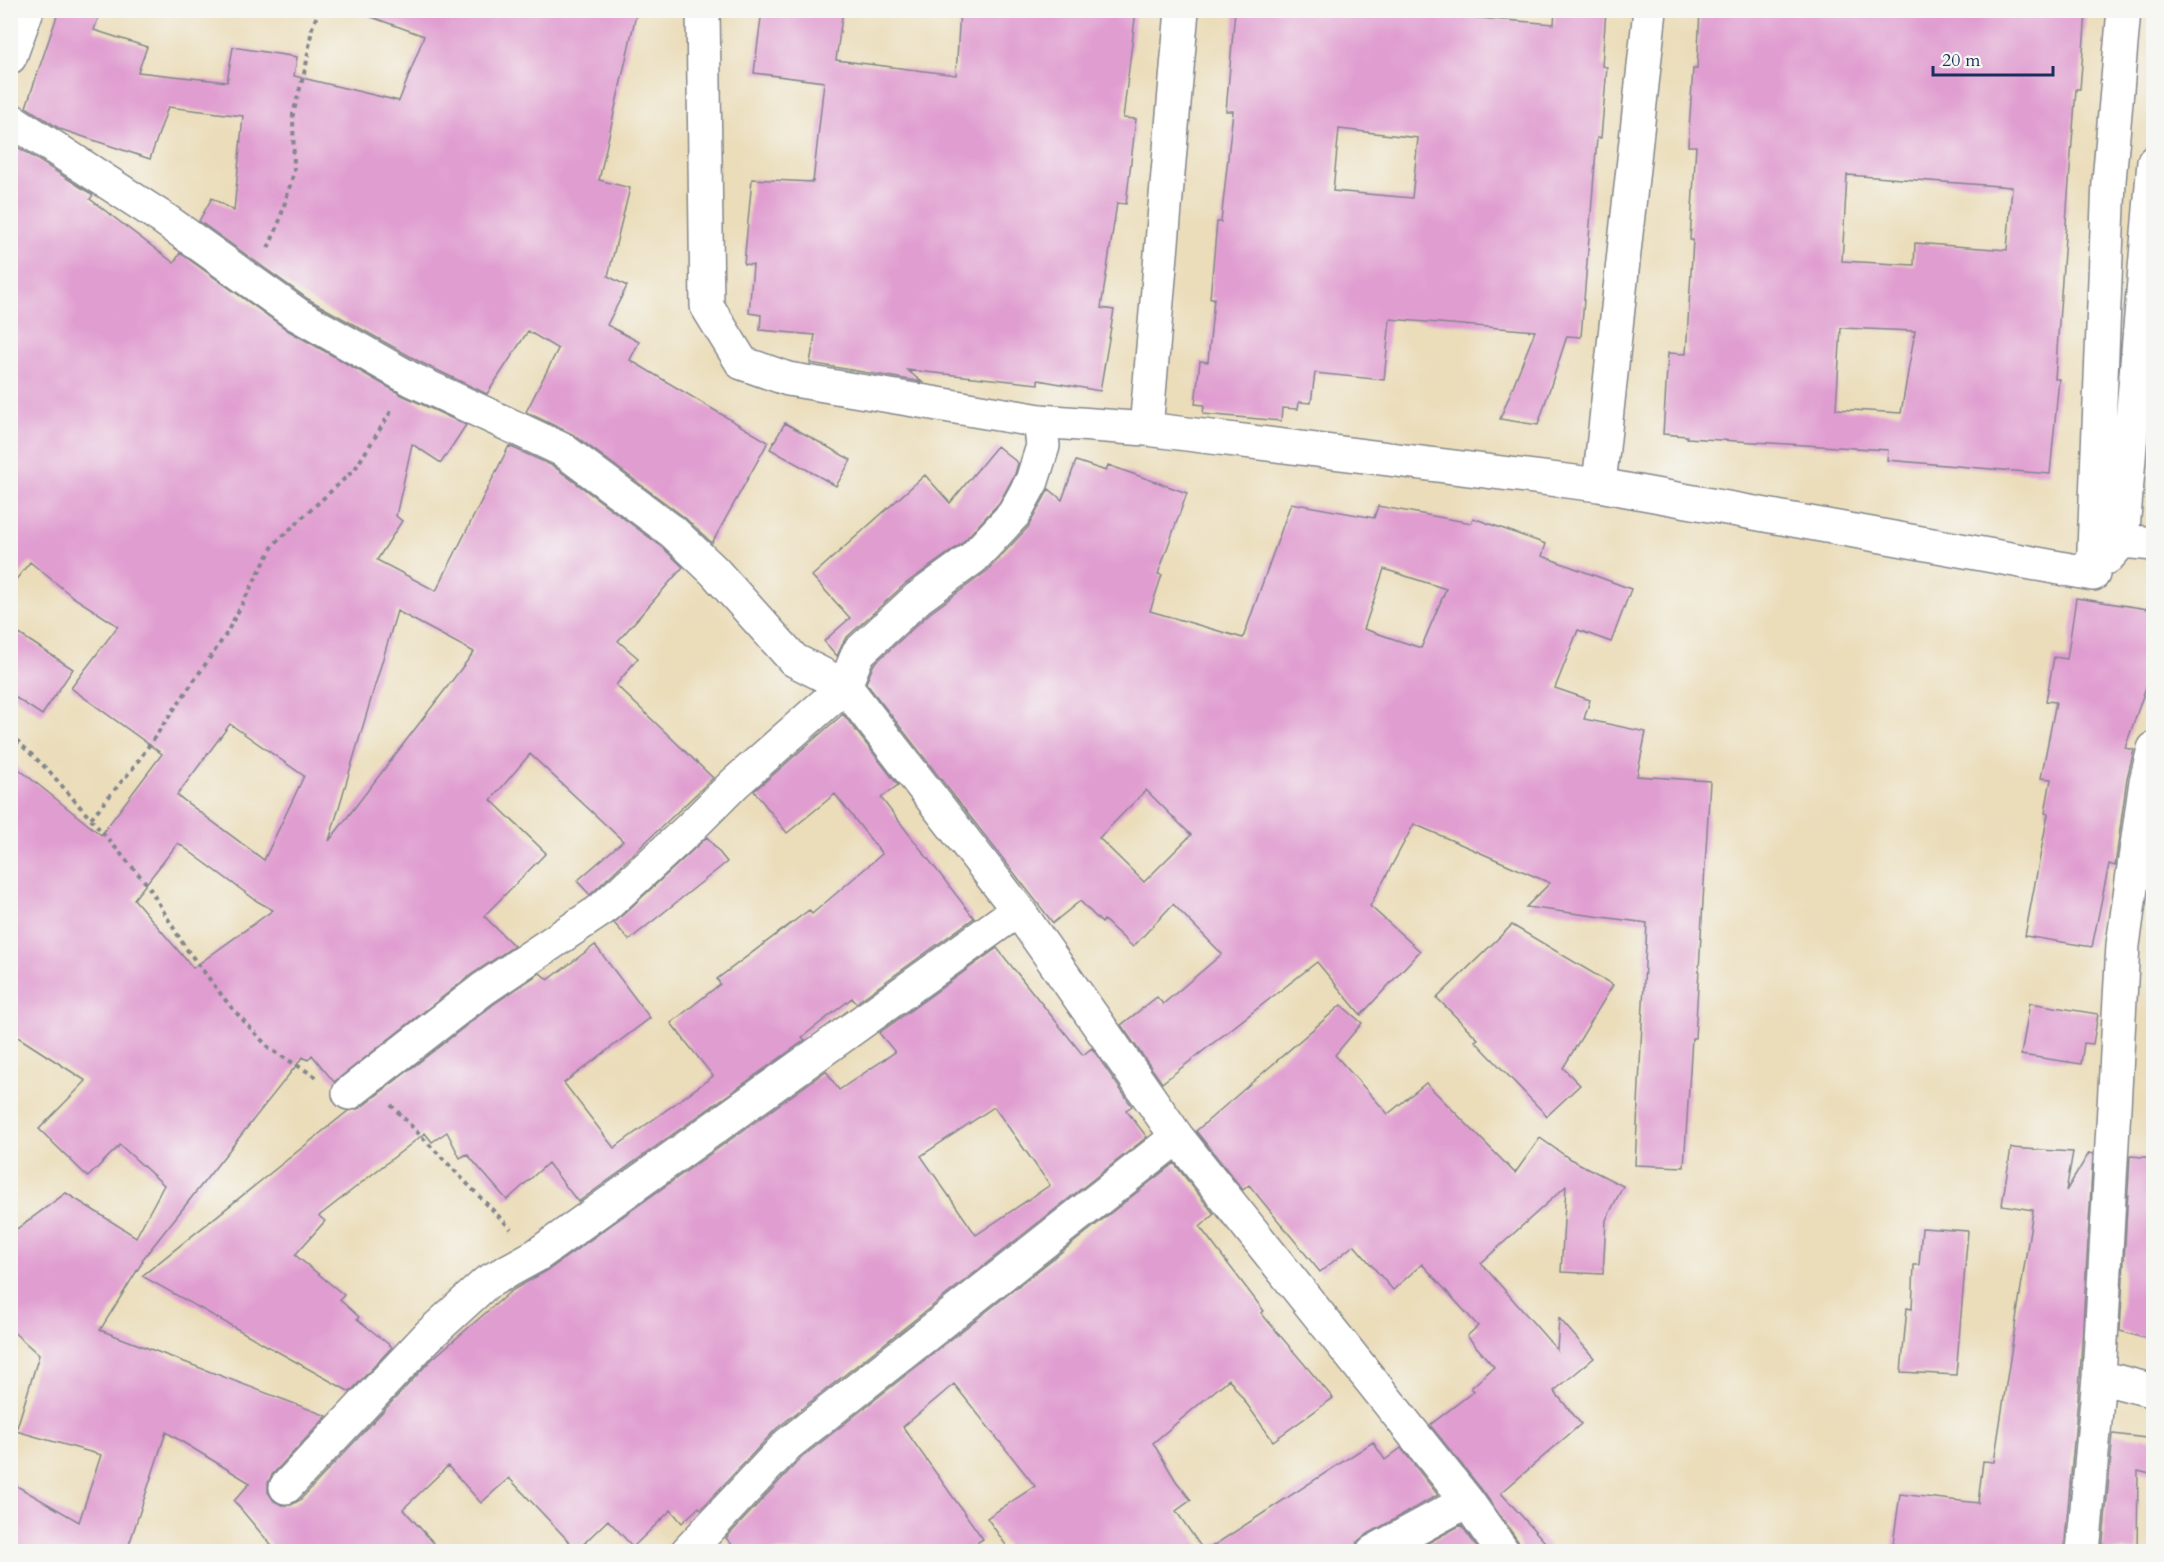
<svg xmlns="http://www.w3.org/2000/svg" width="2164" height="1562" viewBox="0 0 2164 1562" font-family="Cardo,serif">
  <style>
    .building { fill: #e09dd0; fill-rule: evenodd }
    .lines { fill: none; stroke-linecap: round; stroke-linejoin: round }
    .minor-casing { stroke: #83868c; stroke-width: 36 }
    .path { stroke: #83868c; stroke-width: 4; stroke-dasharray: 4.5 4.5; stroke-linecap: butt }
    .minor { stroke: #fff; stroke-width: 33 }
  </style>
  <rect width="100%" height="100%" fill="#f6f6f2"/>
  <filter id="ink" filterUnits="userSpaceOnUse"><feTurbulence type="fractalNoise" baseFrequency=".0167" numOctaves="2"/><feDisplacementMap in="SourceGraphic" scale="12" xChannelSelector="R" yChannelSelector="G"/><feConvolveMatrix kernelMatrix="1 2 1 2 8 2 1 2 1" color-interpolation-filters="sRGB"/></filter>
  <filter id="wash" filterUnits="userSpaceOnUse"><feTurbulence type="fractalNoise" baseFrequency=".008" numOctaves="4" result="noise"/><feDisplacementMap in="SourceGraphic" scale="24" xChannelSelector="R" yChannelSelector="G"/><feGaussianBlur stdDeviation="1.35" result="paint"/><feColorMatrix in="noise" values="0 0 0 0 0 0 0 0 0 0 0 0 0 0 0 0 0 1.4 0 .05"/><feComposite in="paint" operator="in"/></filter>
  <g filter="url(#wash)">
    <rect width="100%" height="100%" fill="#ebddba"/>
    <g id="blocks">
      <path class="building" d="M59,10H101L94,30L147,47L138,72L227,82L233,47L297,57L294,76L399,101L424,36L366,15L367,10H637L599,180L630,188L608,276L627,286L607,325L639,342L630,360L768,442L712,543L684,517L574,435L526,412L558,349L528,331L487,394L420,362L308,299L199,221L212,198L234,211L243,116L168,107L150,159L60,129L26,107Z
        M762,10H843L836,60L956,75L960,10H1136L1123,118L1136,119L1126,204L1117,203L1101,308L1114,310L1100,391L1038,380V384L907,370L922,382L810,363L815,335L760,330L761,315L749,313L753,265L744,264L752,179L813,182L824,82L754,73Z
        M1235,10H1443L1442,15L1554,24L1555,10H1606L1602,66L1607,67L1601,138H1597L1581,337L1567,336L1538,425L1500,419L1535,331L1390,319L1384,380L1315,373L1311,403L1299,402L1298,409L1282,408L1281,421L1203,414L1204,405L1195,404L1200,361L1208,362L1214,298H1210L1217,222H1221L1233,111H1226ZM1339,129L1418,138L1412,198L1333,191Z
        M1700,10H2047L2086,13L2080,89H2076L2068,195L2055,379H2059L2050,474L1887,460L1888,450L1687,438V436L1663,434L1668,353L1686,354L1693,240H1690L1696,146H1688L1693,69H1697ZM1847,175L2012,187L2007,250L1915,243L1914,265L1842,261ZM1841,328L1915,331L1901,413L1836,409Z
        M10,142L93,195L90,199L174,263L180,253L289,331L402,395L466,425L441,463L412,444L396,516L402,521L377,560L436,591L509,446L553,466L661,546L683,567L618,641L638,658L616,685L713,778L590,895L577,881L623,841L530,754L491,800L546,853L484,916L514,946L472,974L334,1082L312,1055L308,1060L303,1057L142,1260L143,1261L100,1330L327,1416L272,1475L268,1483V1492L274,1501L282,1505H291L300,1500L431,1360L511,1291L548,1270L826,1071L839,1090L895,1052L879,1033L997,948L1083,1055L1092,1048L1132,1106L1126,1110L1147,1137L776,1429L701,1509L699,1507L682,1523L671,1510L633,1547L608,1520L577,1550L509,1478L481,1503L448,1466L403,1509L441,1551H276L234,1501L250,1483L166,1432L127,1551H129H10V1482L79,1522L101,1455L16,1431L39,1355L10,1329V1234L66,1193L136,1237L164,1185L120,1145L88,1177L39,1129L86,1081L10,1032V762L101,835L162,754L71,688L118,626L73,597L30,562L10,587ZM397,611L474,652L329,841ZM230,724L304,776L264,860L177,795ZM178,843L257,901L273,910L193,968L134,899ZM994,1107L1050,1185L976,1235L921,1156Z
        M785,423L851,460L836,486L770,449Z
        M997,446L1018,463L1015,474L999,503L961,544L905,584L845,639L837,656L824,641L850,618L812,576L925,475L950,503Z
        M1076,461L1106,471L1108,465L1187,493L1158,574L1162,575L1150,611L1243,638L1291,503L1374,518L1378,506L1471,523L1473,518L1546,544L1542,556L1631,589L1611,642L1578,630L1555,688L1590,700L1584,719L1646,732L1637,776L1710,781L1695,1038H1692L1684,1167L1635,1165L1647,923L1526,907L1550,883L1414,824L1370,906L1420,951L1361,1015L1317,962L1162,1083L1121,1025L1157,997L1163,1004L1222,954L1173,904L1133,947L1104,920L1102,923L1080,901L1053,923L866,683L874,664L930,613L987,571L1028,527L1049,489L1062,500ZM1384,569L1446,589L1421,648L1364,629ZM1146,790L1191,835L1144,882L1099,838Z
        M2076,598L2154,610V664L2125,748L2134,750L2127,778L2115,866L2109,864L2092,947L2025,936L2048,814L2045,813L2051,779L2041,778L2056,702L2046,701L2054,657L2067,659Z
        M10,628L73,669L42,715L10,694Z
        M843,714L898,785L881,798L974,918L856,1003L852,998L802,1037L805,1040L578,1202L548,1163L507,1200L467,1154L460,1158L447,1132L432,1142L425,1133L319,1216L325,1221L295,1255L344,1295L340,1300L359,1317L357,1319L392,1347L350,1392L142,1276L348,1111L360,1108L494,1004L540,973L548,980L595,945L650,1018L564,1083L614,1148L713,1076L671,1023L720,984L717,979L809,910L812,914L882,854L835,794L787,833L754,791Z
        M707,837L727,862L629,940L614,923Z
        M1512,925L1613,985L1563,1068L1580,1085L1547,1116L1475,1041L1478,1039L1437,998Z
        M2030,1003L2098,1014L2093,1044L2084,1043L2081,1064L2021,1055Z
        M1341,1005L1362,1023L1335,1055L1388,1114L1426,1083L1515,1173L1540,1138L1570,1159L1623,1186L1606,1220L1603,1274L1561,1272L1566,1186L1481,1263L1557,1350L1559,1318L1594,1358L1554,1391L1581,1424L1501,1493L1553,1551H1522L1518,1541L1482,1490L1430,1425L1474,1391L1471,1388L1494,1367L1467,1336L1478,1326L1422,1264L1393,1290L1354,1245L1320,1272L1249,1185L1243,1190L1196,1131Z
        M2011,1148L2073,1152L2066,1191L2089,1153L2093,1154L2080,1376L2064,1551H1892L1900,1494L1978,1503L1983,1461L1994,1462L2033,1210L2002,1205Z
        M2130,1156L2154,1158V1341L2120,1331Z
        M1174,1163L1214,1214L1200,1227L1264,1311L1261,1313L1333,1398L1273,1441L1229,1379L1153,1443L1176,1481L1191,1500L1176,1511L1204,1551H1010L987,1518L1035,1486L954,1384L903,1427L983,1539L964,1551H738L726,1538L801,1458Z
        M1922,1228L1968,1231L1956,1375L1901,1372L1907,1308L1912,1309L1914,1265H1919Z
        M2113,1434L2154,1439V1475L2138,1471L2137,1551H2102Z
        M1373,1442L1385,1460L1401,1448L1438,1495L1364,1536L1357,1542L1354,1551H1205Z
        M1461,1525L1480,1551H1413Z"/>
    </g>
  </g>
  <g filter="url(#ink)">
    <use href="#blocks" fill-opacity="0" stroke="#83868c" stroke-width="1.5"/>
    <g class="lines">
      <defs>
        <path id="minor" d="M703,10L707,306L742,363L788,379L1040,421L1146,429L1599,485L2093,574
          M10,57L27,10
          M10,119L164,219L298,315L411,379L563,450L673,532L714,571L794,660L845,686L1018,910L1177,1137L1467,1501L1503,1552
          M1146,429L1182,10
          M1599,485L1650,10
          M2122,541L2154,162
          M2108,557L2122,541L2154,544
          M2093,574L2109,181L2124,10
          M349,1093L483,989L601,910L689,829L735,783L845,686L858,653L918,598L973,558L1014,514L1032,481L1043,446L1040,421
          M2099,1377L2154,1391
          M286,1487L429,1335L486,1283L537,1255L1018,910
          M687,1552L788,1444L1177,1137
          M1373,1552L1467,1501
          M2083,1552L2099,1377L2123,945L2146,781L2154,749"/>
      </defs>
      <use href="#minor" class="minor-casing"/>
      <path class="path" d="M268,248L278,226L294,172L293,114L306,66L312,28L319,10
        M10,734L49,771L147,884L185,947L230,1006L270,1049L318,1078
        M91,818L134,767L225,636L274,544L355,469L392,410
        M391,1105L511,1229"/>
      <use href="#minor" class="minor"/>
    </g>
  </g>
  <rect width="2164" height="1562" fill="none" stroke="#f6f6f2" stroke-width="36"/>
  <path d="M1933 66v9h120v-9" fill="none" stroke="#1b2f5e" stroke-width="3"/>
  <text x="1942" y="66" font-size="18" fill="#1b2f5e" stroke="#f6f6f2" stroke-width="4.5" paint-order="stroke">20 m</text>
</svg>
